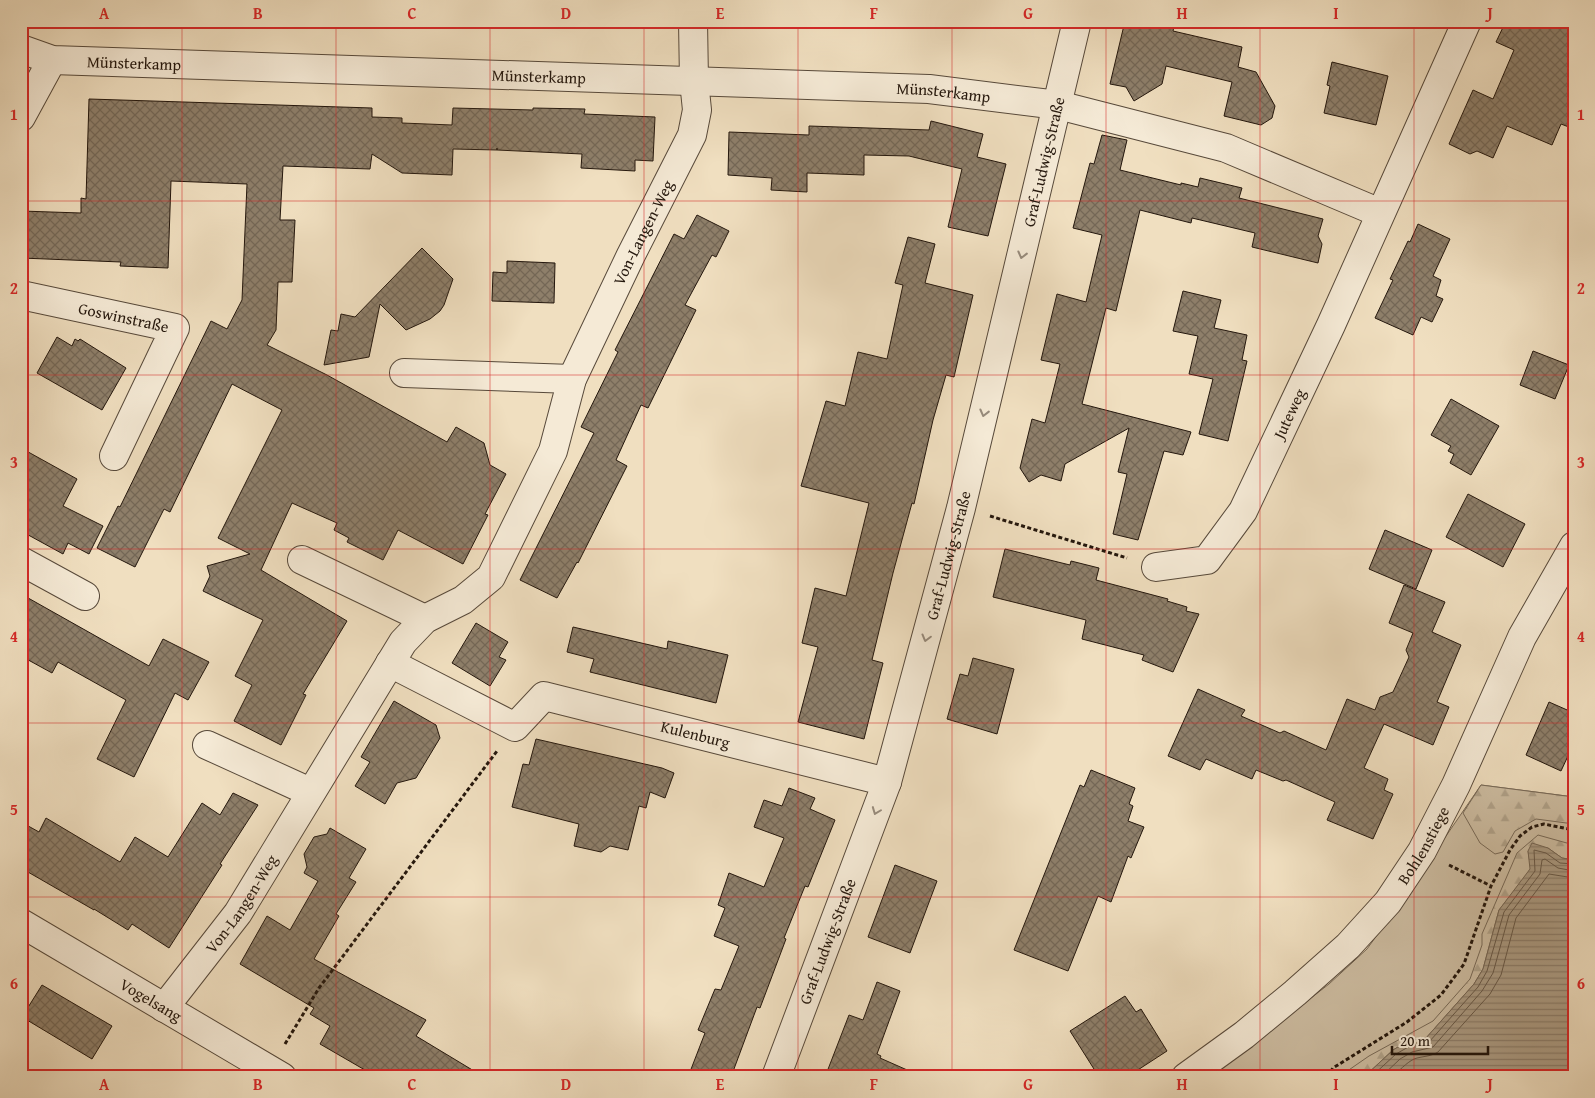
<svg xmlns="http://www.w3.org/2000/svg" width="1595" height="1098" viewBox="0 0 1595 1098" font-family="'Gentium Book Plus',serif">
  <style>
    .green { fill: #cdbda2; stroke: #786a58 }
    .forest { fill: url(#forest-firs); stroke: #786a58 }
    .water { fill: url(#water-rules); stroke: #756654 }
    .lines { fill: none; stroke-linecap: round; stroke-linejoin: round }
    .shore { stroke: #685948; stroke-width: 1 }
    .building { fill: url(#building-cross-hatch); stroke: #24170d }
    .minor-casing { stroke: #57493a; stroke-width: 30 }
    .path { stroke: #24170d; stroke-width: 3; stroke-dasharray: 4 2.5; stroke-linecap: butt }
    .minor { stroke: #f5ead6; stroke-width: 28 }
    .oneway { stroke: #978b7c }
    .grid { fill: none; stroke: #d62828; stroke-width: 1; stroke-opacity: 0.55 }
    .labels { text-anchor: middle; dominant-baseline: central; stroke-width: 4; stroke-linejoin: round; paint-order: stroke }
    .street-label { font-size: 16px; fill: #24170d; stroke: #f5ead6 }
    .neatline { fill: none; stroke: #d62828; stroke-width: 2 }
    .grid-label { font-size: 16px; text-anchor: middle; font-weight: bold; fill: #d62828 }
  </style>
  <defs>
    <pattern id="forest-firs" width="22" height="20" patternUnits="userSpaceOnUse" patternTransform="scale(1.25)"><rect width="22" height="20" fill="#cdbda2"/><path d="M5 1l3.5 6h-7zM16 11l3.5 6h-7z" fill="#b0a28a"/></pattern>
    <pattern id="water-rules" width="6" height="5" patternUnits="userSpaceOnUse" patternTransform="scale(1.25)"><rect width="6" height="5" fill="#ab9b83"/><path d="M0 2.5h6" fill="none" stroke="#8b7d6a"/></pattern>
    <pattern id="building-cross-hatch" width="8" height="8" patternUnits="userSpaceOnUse" patternTransform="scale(1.25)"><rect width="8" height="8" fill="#8e7f6a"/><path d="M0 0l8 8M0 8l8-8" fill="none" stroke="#746756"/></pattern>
  </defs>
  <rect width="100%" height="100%" fill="#f0dfc0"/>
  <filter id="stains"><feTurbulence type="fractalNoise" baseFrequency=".004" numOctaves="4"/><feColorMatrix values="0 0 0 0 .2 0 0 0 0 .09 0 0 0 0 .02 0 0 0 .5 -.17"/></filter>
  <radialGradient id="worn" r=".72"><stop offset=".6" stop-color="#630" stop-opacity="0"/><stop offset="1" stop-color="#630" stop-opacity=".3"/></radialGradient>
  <path class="green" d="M1481,785L1574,797V1077H1209L1329,984L1367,949L1398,906Z"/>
  <path class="forest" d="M1481,785L1574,797V824L1536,819L1515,831L1503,852L1495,854L1480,843L1463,813Z
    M1538,835L1574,845V860L1562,858L1548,848L1528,851L1531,869L1499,910L1483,969L1474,984L1426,1038L1408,1041L1393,1050L1364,1077H1342L1343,1074L1369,1056L1433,1021L1470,979L1482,945V934L1517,853Z"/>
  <path class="water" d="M1532,843L1548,848L1562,858L1574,860V1077H1364L1393,1050L1408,1041L1426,1038L1474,984L1483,969L1499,910L1530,869L1528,851Z"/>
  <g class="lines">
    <path class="shore" d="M1371,1077L1396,1054L1410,1046L1429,1042L1478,987L1487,971L1504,912L1535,871L1534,850L1546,853L1560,863L1574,864
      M1381,1077L1400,1059L1412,1052L1433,1047L1482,991L1493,973L1509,915L1540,874L1542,860L1545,859L1558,868L1574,871
      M1392,1077C1399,1071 1406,1063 1414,1059C1422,1056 1430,1057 1438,1052L1490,994L1501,975L1516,918L1549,874L1574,878"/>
  </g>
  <path class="building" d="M1125,21H1175L1173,31L1242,47L1238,67L1256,72L1275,106L1272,118L1261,125L1224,116L1232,82L1166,66L1162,84L1134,101L1126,87L1110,84Z
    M1506,21H1567L1574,38V129L1561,124L1552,145L1507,126L1493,158L1477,151L1470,154L1449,144L1473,90L1493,99L1514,50L1496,42Z
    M1332,62L1388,76L1376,125L1324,113L1330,86L1327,85Z
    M89,99L372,108V117L402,118V123L452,125L453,108L533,110V108L585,109L584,114L655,117L653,161L635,160V171L581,168L582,154L497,150V148V150L453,149L452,175L402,173L372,154L370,169L283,166L280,220H295L292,282H278L276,330L267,345L327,375L447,442L456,427L484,443L490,465L506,474L485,514L488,515L463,564L398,530L383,560L347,542L349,538L334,530L337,523L292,503L261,570L347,621L303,694L306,695L281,745L234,721L252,685L235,676L263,620L203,591L210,576L207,566L250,554L218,538L282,410L232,384L170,512L164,509L135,567L97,548L118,506L120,507L211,321L227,329L242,300L247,184L171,181L168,268L120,266L121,262L21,258V211L81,213V198L86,199Z
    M931,121L983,134L977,157L1006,164L988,236L948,227L962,169L909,156L864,155V175L807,173V192L771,190L772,178L728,175L729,132L809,135V126L929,130Z
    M1102,135L1127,140L1120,170L1181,185V183L1198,187L1200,178L1242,188L1239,198L1323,219L1318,236L1322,244L1318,263L1252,247L1255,233L1192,218L1191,223L1140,210L1116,311L1106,308L1082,404L1191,432L1183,455L1164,451L1138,540L1113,534L1127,474L1118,472L1129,428L1065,464L1061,481L1041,475L1029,482L1020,468L1032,419L1045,423L1060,364L1041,360L1057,294L1086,302L1102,235L1073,228L1090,163L1094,164Z
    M697,215L729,231L716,257L712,255L685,305L696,310L648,408L641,405L616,460L627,466L578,563L577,562L557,598L520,580L594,433L581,427L618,352L615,350L674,234L684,239Z
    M1418,224L1450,239L1433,276L1441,280L1436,296L1443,299L1432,322L1421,317L1413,335L1375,318L1393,280L1390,279L1408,241L1410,242Z
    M908,237L935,244L925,283L973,295L954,377L946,375L933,420L914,504L912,503L893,573L872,660L883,663L864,739L798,722L818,647L802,643L815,588L846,596L869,503L801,486L826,401L845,406L858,352L887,359L903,285L895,283Z
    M422,248L453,279L444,305L440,311L430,319L406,330L380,304L369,357L324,365L331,330L338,331L341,314L355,317Z
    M507,261L555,263L554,303L492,301L493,272L507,273Z
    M1183,291L1221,300L1214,328L1247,335L1242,360L1247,361L1228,441L1199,434L1213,379L1189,374L1198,336L1173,331Z
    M57,337L72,346L75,339L78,341L80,339L126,368L102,410L37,373Z
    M1533,351L1569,365L1555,399L1520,385Z
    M1451,399L1499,426L1471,475L1450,463L1454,454L1448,451L1451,446L1431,435Z
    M21,448L77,479L63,506L103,526L89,554L68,543L63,554L21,531Z
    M1468,494L1525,524L1503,567L1446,537Z
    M1385,530L1432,550L1416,589L1369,569Z
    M1005,549L1070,565L1071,561L1099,568L1096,580L1168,599L1167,601L1187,607L1186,611L1199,614L1173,672L1142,660L1144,655L1082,639L1086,620L993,597Z
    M1404,585L1445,602L1432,632L1461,645L1437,702L1449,707L1433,745L1384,724L1364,768L1388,779L1384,790L1393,794L1373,839L1327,820L1335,802L1286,780L1283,781L1256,770L1252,779L1206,759L1200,770L1168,756L1198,689L1245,710L1241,716L1280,733L1284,731L1326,750L1347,699L1375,710L1380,697L1393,692L1409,657L1406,650L1413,633L1389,623Z
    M21,594L149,666L163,639L209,662L188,700L175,693L134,777L97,759L126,700L58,662L52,673L21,656Z
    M476,623L508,642L499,657L506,660L490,686L452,663Z
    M573,627L667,649L668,641L728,655L716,703L590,672L594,659L567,652Z
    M973,658L1014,669L997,734L947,719L960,674L968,676Z
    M394,701L436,725L440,738L416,778L397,783L385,804L355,786L370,762L361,757Z
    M1549,702L1574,713V743L1561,771L1526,755Z
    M536,739L662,768L674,773L665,798L650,792L646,808L639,806L628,850L610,846L601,852L574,846L579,824L512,807L523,764L529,765Z
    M1091,770L1135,788L1129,804L1133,806L1128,821L1144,827L1131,858L1128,856L1111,902L1098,896L1068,971L1014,950L1080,785L1084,787Z
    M789,788L815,798L810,809L835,820L808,887L805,886L784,938L786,939L760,1008L757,1007L731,1077H688L705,1033L698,1030L715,989L721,990L739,946L714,936L725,908L718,905L729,873L764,887L784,838L754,827L764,800L782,806Z
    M233,793L258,805L220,864L222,865L169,948L132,924L128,930L94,909V910L21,868V822L39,832L46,818L120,862L135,837L168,857L202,803L220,815Z
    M330,828L366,849L349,878L356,882L336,914L339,916L314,959L426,1020L416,1036L484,1077H377L320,1044L330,1026L310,1014L314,1008L240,964L267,916L290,930L318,881L304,873L307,867L304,854L314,837L327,834Z
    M895,865L937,881L910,953L868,937Z
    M877,982L900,991L877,1054L881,1056L880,1058L923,1077H825L849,1015L863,1020Z
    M42,985L112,1026L92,1059L22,1017Z
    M1125,996L1136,1012L1141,1009L1167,1051L1127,1077H1099L1070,1031Z"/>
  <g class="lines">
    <defs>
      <g id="minor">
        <path id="s1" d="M21,49L52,60L929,89L1058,105L1226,148L1380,213"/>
        <path d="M21,117L52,60"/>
        <path id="s2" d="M21,295L175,328L114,456"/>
        <path d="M404,373L572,379"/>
        <path d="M302,560L425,619"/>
        <path d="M21,561L85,596"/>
        <path id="s3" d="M1156,567L1207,560L1243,511L1331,325L1467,21"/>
        <path id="s4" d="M390,663L515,727L544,696L887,782"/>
        <path d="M207,745L310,792"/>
        <path id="s5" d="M21,923L282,1077"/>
        <path id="s6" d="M164,1008L238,913L403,642L425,619L463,600L491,577L553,451L572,379L631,255L692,135L697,110L694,81L693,21"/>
        <path id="s7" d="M776,1077L887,782L961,508L1077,21"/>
        <path id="s8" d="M1186,1077L1244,1035L1295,993L1348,946L1388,902L1422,851L1456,785L1522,637L1574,546"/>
      </g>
    </defs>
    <use href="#minor" class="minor-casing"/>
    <path class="path" d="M990,516L1127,558
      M1449,865L1491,886
      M285,1044L319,988L497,751
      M1327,1077L1333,1068L1407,1022L1441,995L1464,964L1491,886L1510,850L1520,836L1532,827L1544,824L1574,830"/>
    <use href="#minor" class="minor"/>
  </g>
  <defs><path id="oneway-chevron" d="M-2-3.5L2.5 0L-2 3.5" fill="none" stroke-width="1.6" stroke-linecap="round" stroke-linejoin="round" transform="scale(1.25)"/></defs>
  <g class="oneway">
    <use href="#oneway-chevron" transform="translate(1022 255) rotate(104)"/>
    <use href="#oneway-chevron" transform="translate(984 413) rotate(104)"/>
    <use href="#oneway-chevron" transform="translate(926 638) rotate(105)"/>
    <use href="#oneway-chevron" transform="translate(876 811) rotate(111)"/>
  </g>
  <path class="grid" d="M182,21V1077M336,21V1077M490,21V1077M644,21V1077M798,21V1077M952,21V1077M1106,21V1077M1260,21V1077M1414,21V1077M21,201H1574M21,375H1574M21,549H1574M21,723H1574M21,897H1574"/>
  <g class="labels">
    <g class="street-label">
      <text stroke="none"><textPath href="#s1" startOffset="115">Münsterkamp</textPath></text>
      <text stroke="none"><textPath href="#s1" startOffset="520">Münsterkamp</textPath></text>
      <text stroke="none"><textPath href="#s1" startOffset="925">Münsterkamp</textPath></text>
      <text stroke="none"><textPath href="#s7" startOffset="955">Graf-Ludwig-Straße</textPath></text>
      <text stroke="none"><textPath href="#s6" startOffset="926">Von-Langen-Weg</textPath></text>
      <text stroke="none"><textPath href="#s2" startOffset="105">Goswinstraße</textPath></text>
      <text stroke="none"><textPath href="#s3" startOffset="220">Juteweg</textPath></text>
      <text stroke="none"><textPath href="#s7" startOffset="550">Graf-Ludwig-Straße</textPath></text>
      <text stroke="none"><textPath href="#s4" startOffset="339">Kulenburg</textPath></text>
      <text stroke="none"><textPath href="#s8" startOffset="335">Bohlenstiege</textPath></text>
      <text stroke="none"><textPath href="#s6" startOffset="130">Von-Langen-Weg</textPath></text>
      <text stroke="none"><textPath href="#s7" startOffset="145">Graf-Ludwig-Straße</textPath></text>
      <text stroke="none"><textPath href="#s5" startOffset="151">Vogelsang</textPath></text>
    </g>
  </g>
  <rect width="1595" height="1098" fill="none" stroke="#f0dfc0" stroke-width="55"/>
  <path d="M1392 1046v8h96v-8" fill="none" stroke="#24170d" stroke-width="2.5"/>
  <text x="1400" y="1046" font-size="15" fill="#24170d" stroke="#f5ead6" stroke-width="4" paint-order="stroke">20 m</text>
  <rect x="28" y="28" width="1540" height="1042" class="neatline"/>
  <g class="grid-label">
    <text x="104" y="19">A</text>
    <text x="258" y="19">B</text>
    <text x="412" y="19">C</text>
    <text x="566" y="19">D</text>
    <text x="720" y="19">E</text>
    <text x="874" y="19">F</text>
    <text x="1028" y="19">G</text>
    <text x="1182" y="19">H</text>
    <text x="1336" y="19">I</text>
    <text x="1490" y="19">J</text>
    <text x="14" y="120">1</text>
    <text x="1581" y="120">1</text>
    <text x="14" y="294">2</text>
    <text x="1581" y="294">2</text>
    <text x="14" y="468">3</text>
    <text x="1581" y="468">3</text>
    <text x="14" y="642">4</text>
    <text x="1581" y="642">4</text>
    <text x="14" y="815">5</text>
    <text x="1581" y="815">5</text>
    <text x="14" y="989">6</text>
    <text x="1581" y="989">6</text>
    <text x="104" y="1090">A</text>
    <text x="258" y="1090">B</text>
    <text x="412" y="1090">C</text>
    <text x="566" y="1090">D</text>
    <text x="720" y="1090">E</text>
    <text x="874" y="1090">F</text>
    <text x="1028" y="1090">G</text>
    <text x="1182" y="1090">H</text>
    <text x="1336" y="1090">I</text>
    <text x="1490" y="1090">J</text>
  </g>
  <rect width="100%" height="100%" filter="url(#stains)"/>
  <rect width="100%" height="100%" fill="url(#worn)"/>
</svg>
